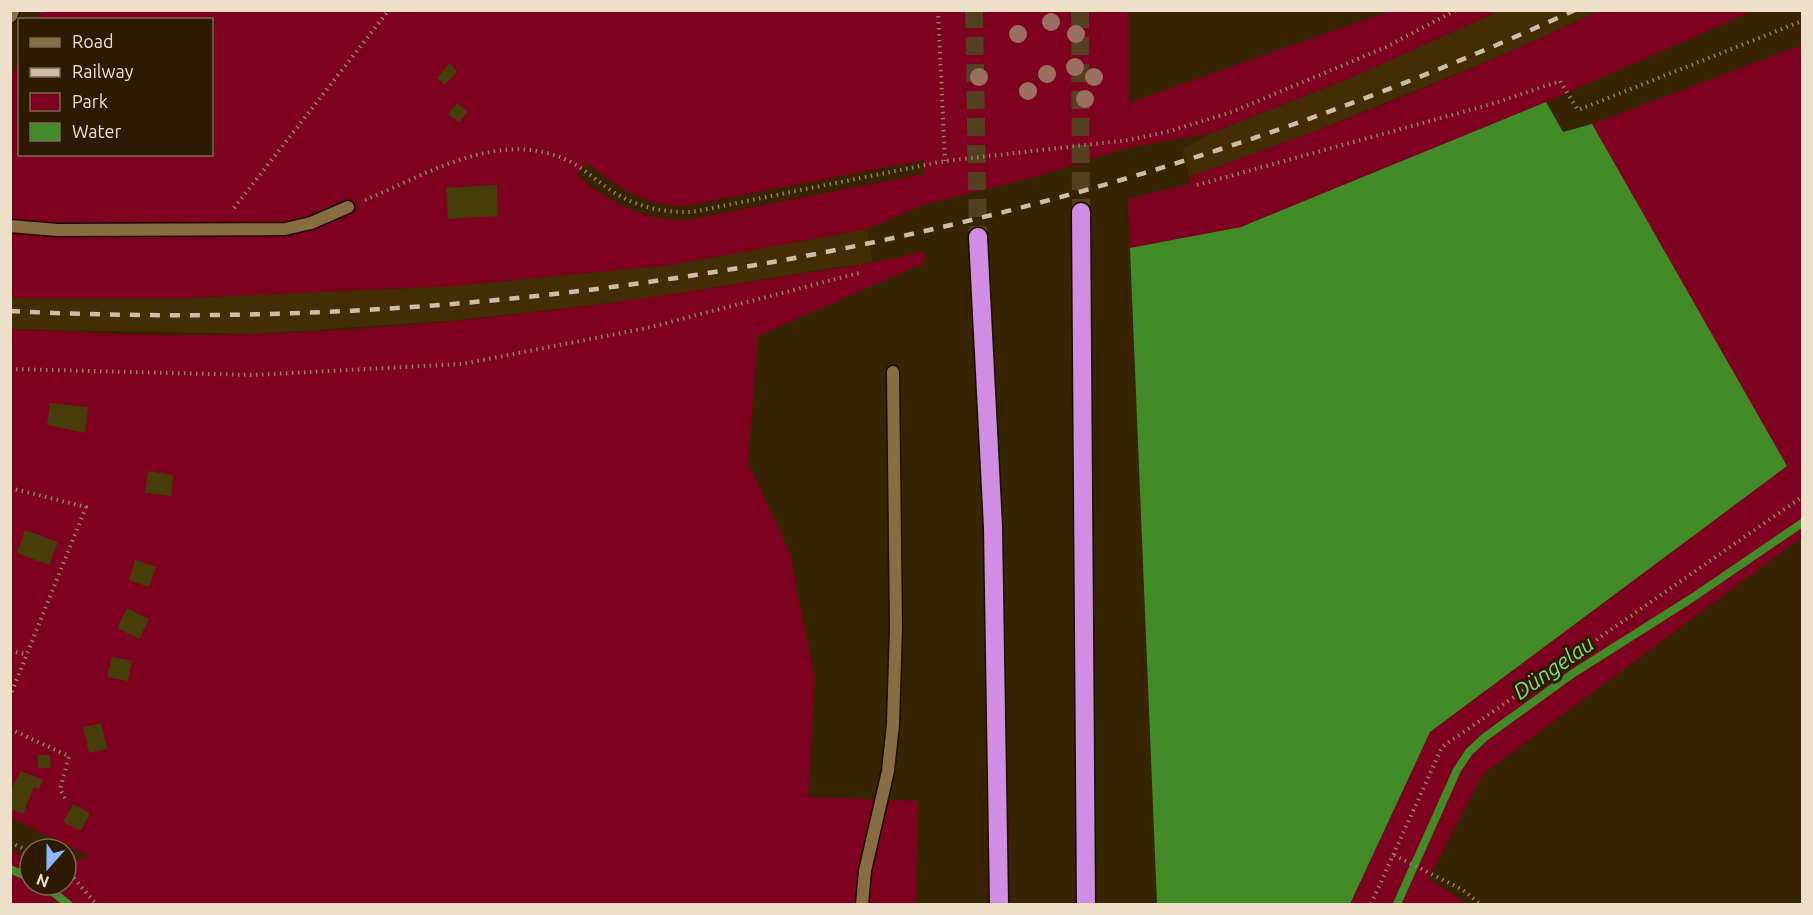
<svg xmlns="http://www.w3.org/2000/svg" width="1813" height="915" viewBox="0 0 1813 915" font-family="Ubuntu,sans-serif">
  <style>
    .built { fill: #432d04 }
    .green { fill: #7e021f; fill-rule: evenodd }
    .water { fill: #428c28 }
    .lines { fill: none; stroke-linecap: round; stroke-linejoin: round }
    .stream { stroke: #428c28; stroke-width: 8 }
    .building { fill: #463d09 }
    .motorway-tunnel { stroke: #524021; stroke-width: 18; stroke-dasharray: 18 9; stroke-linecap: butt }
    .service-casing { stroke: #1a0e00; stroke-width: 15 }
    .minor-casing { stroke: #1a0e00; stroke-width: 18 }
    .motorway-casing { stroke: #1a0e00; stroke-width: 21 }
    .path { stroke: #918065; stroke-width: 4; stroke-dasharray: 1.5 4.5; stroke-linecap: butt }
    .service { stroke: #876d42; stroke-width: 12 }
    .minor { stroke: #876d42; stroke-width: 15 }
    .motorway { stroke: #d18de4; stroke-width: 18 }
    .rail { stroke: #cdbda5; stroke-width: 4.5; stroke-dasharray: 10 10; stroke-linecap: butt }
    .tree { fill: #9b7062 }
    .labels { text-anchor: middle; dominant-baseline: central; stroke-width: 6; stroke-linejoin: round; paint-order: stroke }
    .water-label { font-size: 22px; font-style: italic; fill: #80de63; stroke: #2c1b00 }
  </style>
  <rect width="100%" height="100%" fill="#362403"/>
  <path class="built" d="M1499,11H1599L1522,47L1289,142L1189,177L1183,149L1211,133L1350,78Z
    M867,229L873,264L837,267L645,299L458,320L254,334L11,329L10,298H182L454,286L670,265Z"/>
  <path class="green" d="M41,11H1129V103L1390,11H1499L1350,78L1211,133L1127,148L1031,178L923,205L867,229L670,265L454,286L182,298H11L10,80L19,60L20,154H212V20L37,19ZM924,160L923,174L688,220C646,221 608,203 577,175L587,163C617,187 645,207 686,206Z
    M1599,11H1753L1546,102L1241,227L1130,248L1128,199L1190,184L1189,177C1328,128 1466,74 1599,11Z
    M1802,45V537L1483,774L1428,879L1468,904H1350L1430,732L1786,466L1592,124Z
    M924,251V263L758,336L748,463L789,551L815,679L808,797L918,801L916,904H11V850L30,860V885H66V864L90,856L11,818L10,329C92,333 174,337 255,334C417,328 578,310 738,284C800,273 863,267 924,251Z"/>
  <path class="water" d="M1546,102L1563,132L1592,124L1787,466L1430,732L1350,904H1157L1130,248L1241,227Z"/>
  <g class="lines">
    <path class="stream" d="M10,869L30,878
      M44,885L68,904
      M1397,904L1457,770L1469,752L1485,737L1572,674L1692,598L1802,523"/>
  </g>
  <path class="building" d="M449,63L457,71L445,85L437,78Z
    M457,103L468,112L459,122L448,114Z
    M497,185L498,216L448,219L446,188Z
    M50,403L88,407L85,433L47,425Z
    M148,471L173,475L171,496L145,493Z
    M25,530L58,542L49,565L17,553Z
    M135,560L156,567L149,587L129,580Z
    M127,608L149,619L139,639L117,628Z
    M112,657L132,661L128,681L107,677Z
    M101,723L107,749L89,753L83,727Z
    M37,755H50L51,768H38Z
    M21,771L43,780L39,789L34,787L23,814L10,809V791Z
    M73,804L90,813L81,831L63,822Z"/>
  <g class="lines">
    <path class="motorway-tunnel" d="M974,10L978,237
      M1080,10L1081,212"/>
    <defs>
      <path id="service" d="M10,226L57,230L285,229L311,223L348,207
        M862,904L865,871L888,771L893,724L896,627L893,372"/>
      <path id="minor" d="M10,15L12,10"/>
      <path id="motorway" d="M1081,212L1086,904
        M978,237L993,527L999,904"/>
    </defs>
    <use href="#service" class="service-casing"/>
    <use href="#minor" class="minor-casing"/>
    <use href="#motorway" class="motorway-casing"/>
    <path class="path" d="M938,10L945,161
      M1197,185L1492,104L1560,81L1578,110L1802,21
      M365,200C430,173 503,126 573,163C585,170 595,179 606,187C632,206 661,213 692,212L945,161L1129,140L1170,131L1232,112L1386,47L1456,10
      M234,208L389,10
      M10,369L253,375L462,364L647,328L863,272
      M10,488L86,507L10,696
      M10,651L26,654
      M10,729L69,756L60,789L67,802
      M10,842L30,852
      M1394,855L1463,890L1480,904
      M66,869L96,904
      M1371,904L1442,747L1802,497"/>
    <use href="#service" class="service"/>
    <use href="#minor" class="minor"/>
    <use href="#motorway" class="motorway"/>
    <path class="rail" d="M10,311C546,338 1087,235 1575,10"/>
  </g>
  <g class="tree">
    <circle cx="1051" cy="22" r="9"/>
    <circle cx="1018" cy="34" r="9"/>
    <circle cx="1076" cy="34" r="9"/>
    <circle cx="1075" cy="67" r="9"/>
    <circle cx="1047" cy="74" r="9"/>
    <circle cx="979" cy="77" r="9"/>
    <circle cx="1094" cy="77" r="9"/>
    <circle cx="1028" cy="91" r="9"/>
    <circle cx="1085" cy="99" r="9"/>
  </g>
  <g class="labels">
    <g class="water-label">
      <text transform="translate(1553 667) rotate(-35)">Düngelau</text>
    </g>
  </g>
  <rect width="1813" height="915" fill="none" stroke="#eedfc9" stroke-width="24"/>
  <rect x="18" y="18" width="195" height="138" fill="#2c1b00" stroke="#7a6950" stroke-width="1.5"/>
  <rect x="30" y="38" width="30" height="9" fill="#876d42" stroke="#7a6950" stroke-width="1.5"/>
  <text x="72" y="48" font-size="18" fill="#eedfc9">Road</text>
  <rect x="30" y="68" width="30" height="9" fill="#cdbda5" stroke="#7a6950" stroke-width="1.5"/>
  <text x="72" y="78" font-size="18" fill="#eedfc9">Railway</text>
  <rect x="30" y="93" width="30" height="18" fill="#7e021f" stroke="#7a6950" stroke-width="1.5"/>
  <text x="72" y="108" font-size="18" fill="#eedfc9">Park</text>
  <rect x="30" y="123" width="30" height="18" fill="#428c28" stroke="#7a6950" stroke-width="1.5"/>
  <text x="72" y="138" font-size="18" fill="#eedfc9">Water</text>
  <g transform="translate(48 867) rotate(201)"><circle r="28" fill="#2c1b00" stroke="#7a6950" stroke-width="1.5"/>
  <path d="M0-4.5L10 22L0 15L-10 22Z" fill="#8db9fc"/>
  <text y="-9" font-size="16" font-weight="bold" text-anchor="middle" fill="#eedfc9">N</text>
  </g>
</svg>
